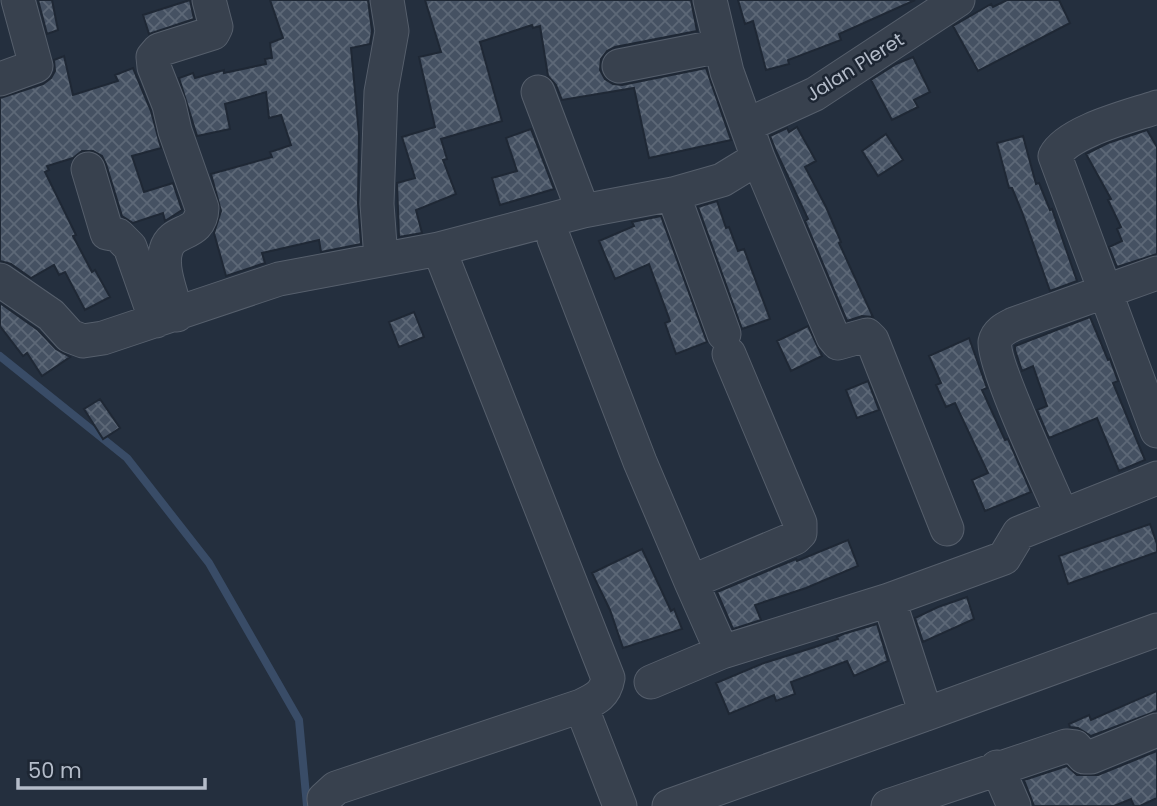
<svg xmlns="http://www.w3.org/2000/svg" width="1157" height="806" viewBox="0 0 1157 806" font-family="Poppins,sans-serif">
  <style>
    .lines { fill: none; stroke-linecap: round; stroke-linejoin: round }
    .stream { stroke: #394c67; stroke-width: 8 }
    .building { fill: url(#building-cross-hatch); stroke: #1f2835; stroke-width: 2 }
    .minor-casing { stroke: #565f6c; stroke-width: 35 }
    .minor { stroke: #38414e; stroke-width: 33 }
    .labels { text-anchor: middle; dominant-baseline: central; stroke-width: 5; stroke-linejoin: round; paint-order: stroke }
    .street-label { font-size: 19px; fill: #b4bcc9; stroke: #1d2633 }
  </style>
  <defs>
    <pattern id="building-cross-hatch" width="8" height="8" patternUnits="userSpaceOnUse" patternTransform="scale(1.75)"><rect width="8" height="8" fill="#455162"/><path d="M0 0l8 8M0 8l8-8" fill="none" stroke="#5d6877"/></pattern>
  </defs>
  <rect width="100%" height="100%" fill="#242f3e"/>
  <g class="lines">
    <path class="stream" d="M0,356L127,458L209,563L299,720L307,806"/>
  </g>
  <path class="building" d="M38,0H52L58,30L47,34Z
    M190,0L194,19L149,34L143,15Z
    M270,0H368L372,31L370,44L351,48L359,135L358,203L361,244L321,252L319,240L262,253L265,263L226,276L214,233L221,211L211,174L272,157L270,152L291,145L281,115L269,118L266,92L225,104L230,129L197,136L179,78L193,73L195,78L224,70V73L266,64L265,59L272,58L270,43L283,38Z
    M425,0H691L697,31L615,47L607,51L601,59L600,70L605,79L613,84L622,85L706,68L731,140L649,158L634,88L562,100L556,85L548,76L540,26L533,28L532,25L480,42L502,121L441,139L447,159L443,160L456,194L416,210L422,233L399,237L397,183L415,178L402,137L435,127L419,57L441,52Z
    M738,0H915L839,34L841,40L788,60L789,64L766,70L753,21L745,24Z
    M1007,0H1059L1070,23L978,71L953,26L991,4L993,7Z
    M64,56L73,95L118,81L115,75L133,68L151,111L161,148L132,156L144,192L173,183L182,210L165,221L163,213L133,223L122,216L106,164L102,156L93,151H82L73,158L47,166L49,170L45,172L76,235L73,236L92,272L95,270L110,297L85,310L65,272L59,275L54,265L31,278L11,264L0,261V98L43,84L51,78L55,71L54,60Z
    M913,57L930,92L914,100L918,107L892,120L871,80L896,64Z
    M797,127L816,161L805,167L826,207L841,242L839,243L873,317L862,316L847,321L805,221L808,219L776,151L770,136L787,128L789,132Z
    M531,129L554,189L500,205L492,178L517,171L506,138Z
    M1147,130L1157,147V254L1117,267L1109,247L1122,241L1117,229L1121,227L1108,200L1111,199L1086,154L1108,143Z
    M886,134L903,160L878,176L862,151Z
    M1023,136L1036,184L1039,183L1050,210L1052,209L1077,281L1050,291L1022,212L1012,188H1009L997,143Z
    M717,201L726,228L729,227L738,251L744,249L770,319L742,329L698,207Z
    M661,216L707,342L676,354L665,323L670,321L649,264L615,279L599,241L634,226L632,222Z
    M0,303L38,330L56,349L70,357L42,376L27,353L23,356L0,326Z
    M414,312L424,337L399,347L389,322Z
    M1090,317L1108,360L1110,359L1118,381L1113,383L1145,460L1119,471L1097,418L1049,438L1037,410L1047,406L1033,366L1022,371L1015,350V346Z
    M808,326L822,356L791,371L777,341Z
    M969,338L987,388L982,390L1005,440L1008,439L1031,492L985,511L972,480L988,473L955,403L946,407L936,385L941,383L929,356Z
    M868,381L879,410L857,418L846,390Z
    M100,399L120,428L103,439L84,409Z
    M1150,524L1157,544V552L1068,584L1059,556Z
    M848,540L858,566L806,588L755,605L761,620L733,629L717,592L796,559L797,561Z
    M642,549L671,611L674,609L682,629L623,648L610,610L592,573Z
    M967,597L974,619L923,642L915,618L938,607Z
    M877,624L888,661L854,676L847,661L791,682L795,694L776,701L774,695L729,714L716,683L764,663L815,647L838,639L837,637L843,634Z
    M1157,691V711L1091,736L1078,728L1070,727L1069,724L1089,715L1091,720Z
    M1157,751V798L1140,806H1134L1131,799L1114,806H1034L1024,780L1067,766L1077,775H1098Z"/>
  <g class="lines">
    <defs>
      <path id="minor" d="M619,66L720,46
        M0,79L36,66L18,0
        M538,92L583,211
        M1157,107C1131,116 1068,131 1055,156L1157,431
        M747,125L815,94L958,0
        M758,158L833,337L838,343L867,335L872,340L947,529
        M88,169L107,233L118,235L130,247L156,321
        M673,194L724,334
        M554,239L640,462L691,582L795,538L800,533V523L729,354
        M381,259L377,204L381,92L392,31L387,0
        M0,280L51,315L70,336L83,341L103,338L279,279L439,249L583,211L673,194L722,180L758,158L727,72L710,0
        M177,315C173,297 160,269 166,250C172,227 201,238 202,208L175,131L169,105L154,67L153,57L159,50L213,33L216,27L209,0
        M1062,515C1050,487 992,363 995,342C997,332 1006,328 1014,324L1157,273
        M691,582L722,652
        M889,600L926,714L1157,630
        M651,682L722,652L889,600L1004,558L1019,533L1157,478
        M581,706L620,806
        M997,767L1014,806
        M325,806L324,799L336,788L581,706C596,699 605,695 608,678L439,249
        M669,806L926,714
        M888,806L1066,746L1075,747L1084,757H1091L1157,730"/>
    </defs>
    <use href="#minor" class="minor-casing"/>
    <use href="#minor" class="minor"/>
  </g>
  <g class="labels">
    <g class="street-label">
      <text transform="translate(855 67) rotate(-32)">Jalan Pleret</text>
    </g>
  </g>
  <path d="M18 778v10h187v-10" fill="none" stroke="#b4bcc9" stroke-width="3.5"/>
  <text x="28" y="778" font-size="21" fill="#b4bcc9" stroke="#1d2633" stroke-width="5" paint-order="stroke">50 m</text>
</svg>
